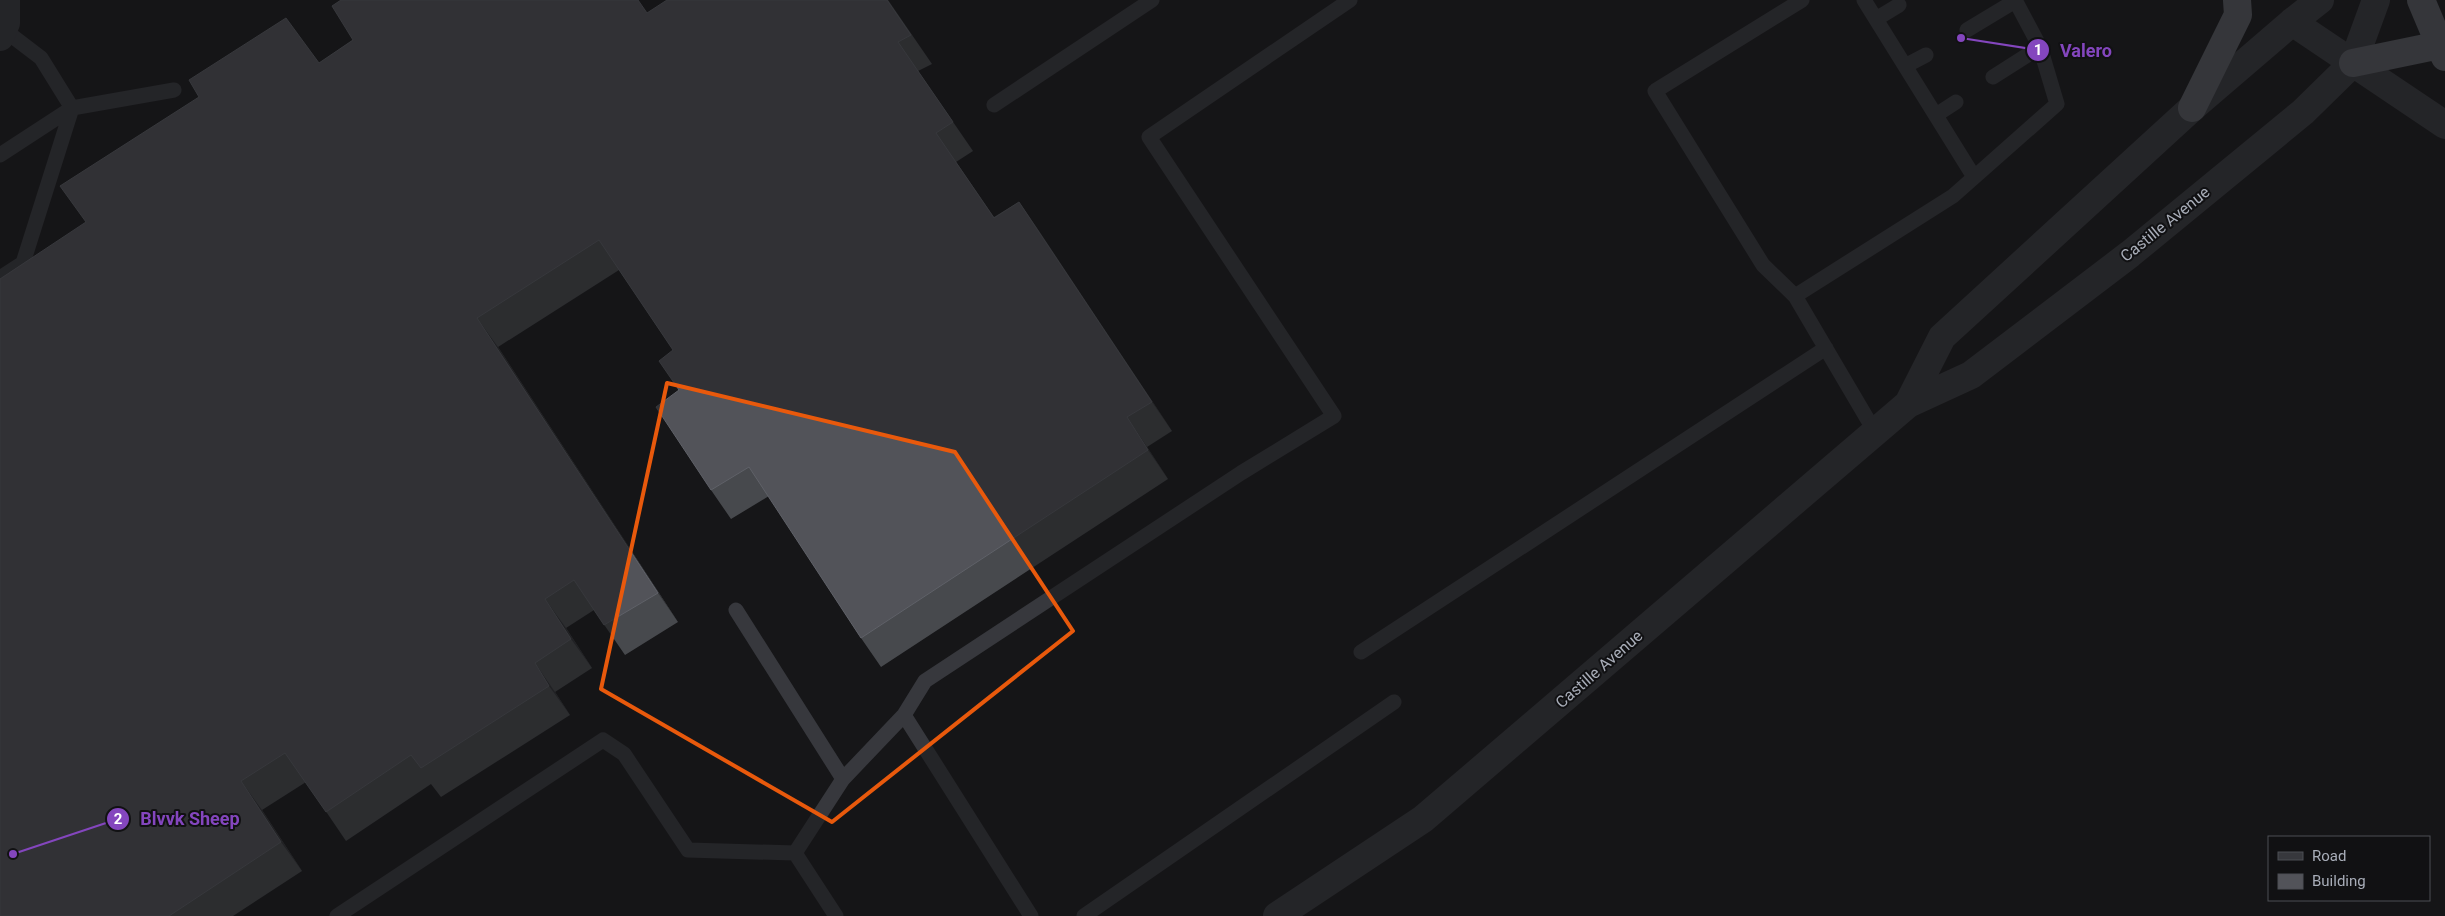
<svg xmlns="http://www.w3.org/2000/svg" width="2445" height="916" viewBox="0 0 2445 916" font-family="Roboto,sans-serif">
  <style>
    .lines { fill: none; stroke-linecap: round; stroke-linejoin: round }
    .service { stroke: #37383d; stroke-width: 15 }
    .minor { stroke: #37383d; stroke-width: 28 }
    .tertiary { stroke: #37383d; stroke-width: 28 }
    .trunk { stroke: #5b5e65; stroke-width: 28 }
    .wall { fill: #47494d }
    .shaded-wall { fill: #2f3033 }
    .building { fill: #525359; stroke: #5f6168 }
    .marked { fill: none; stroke: #e8590c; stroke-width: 4; stroke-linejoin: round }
    .labels { text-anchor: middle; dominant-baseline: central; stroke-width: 4; stroke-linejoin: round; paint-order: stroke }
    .street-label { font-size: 16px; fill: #a8adb8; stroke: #111113 }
    .leader { fill: none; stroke: #8446be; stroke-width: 2 }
    .callout-dot { fill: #8446be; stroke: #111113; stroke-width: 2 }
    .mark-label { font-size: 15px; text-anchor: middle; font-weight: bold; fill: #fff }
    .callout-label { font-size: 18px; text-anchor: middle; font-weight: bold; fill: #8446be; stroke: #111113; stroke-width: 4; stroke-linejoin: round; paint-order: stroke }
  </style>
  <rect width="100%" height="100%" fill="#161618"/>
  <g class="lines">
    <path class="service" d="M1864,0L1974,177
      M1876,19L1899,5
      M1967,30L2015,1
      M1905,66L1926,55
      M1993,77L2040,47
      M994,105L1152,0
      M1936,115L1956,102
      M0,155L72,108L174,90
      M0,278L23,263L72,108L41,58L3,29
      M1795,296L1763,265L1655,91L1802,0
      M1875,432L1795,296L1953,196L2057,104L2040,47L2015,0
      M736,610L843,779
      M1361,652L1826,348
      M904,715L1031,916
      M795,853L843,779L904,715L925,681L1241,473L1334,416L1149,137L1350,0
      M337,916L603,740L624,754L688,850L795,853L836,916
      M1084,916L1394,702"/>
    <path class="minor" d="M0,37L6,23V0"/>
    <path class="tertiary" d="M2292,22L2445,125
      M1908,404L1942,337L2192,108L2292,22L2320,0
      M1277,916L1423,819L1908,404L1971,375L2130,254L2303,112L2353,63L2376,0"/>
    <path class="trunk" d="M2421,0L2445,57
      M2353,63L2445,44
      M2192,108L2238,15L2237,0"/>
  </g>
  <path class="wall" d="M888,0L932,64L918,71L973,151L956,162L994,217L1019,202L1039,231L1172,431L1147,447L1168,479L881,667L861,638L769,496L731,519L711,490L679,390L673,350L619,270L498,347L678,622L625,655L594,610L566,628L592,668L555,692L570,715L441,797L431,784L346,841L306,782L262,810L302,871L233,916H0L86,222L353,40L647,13Z"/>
  <path class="shaded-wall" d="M1019,202L1039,231L1172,431L1152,402Z
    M477,318L498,347L678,622L658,593Z
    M1127,417L1147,447L1168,479L1148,450Z
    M545,599L566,628L592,668L571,639Z
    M535,663L555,692L570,715L549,686Z
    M241,781L262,810L302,871L281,842Z"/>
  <path class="building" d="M341,0H638L647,13L667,0H887L911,35L898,42L953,122L936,133L994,218L1019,202L1152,402L1127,417L1148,450L861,638L749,467L711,490L656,407L679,390L659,361L673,350L599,240L477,318L658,593L604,625L574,580L545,599L571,639L535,663L549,686L421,768L411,755L326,812L285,753L241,781L281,842L169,916H0V279L86,222L60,186L199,97L189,80L286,18L319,63L353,40L332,6Z"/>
  <path d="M0 0H2445V916H0ZM667,383L955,452L1073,631L832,822L601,689Z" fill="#161618" fill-opacity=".55" fill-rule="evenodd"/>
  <path class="marked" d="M667,383L955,452L1073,631L832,822L601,689Z"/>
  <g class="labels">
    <g class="street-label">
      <text transform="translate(2165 224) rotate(-39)">Castille Avenue</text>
      <text transform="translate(1599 669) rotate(-41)">Castille Avenue</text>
    </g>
  </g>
  <path class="leader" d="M1961 38L2038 50M13 854L118 819"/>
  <g class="callout-dot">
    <circle cx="1961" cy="38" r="5"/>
    <circle cx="13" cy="854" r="5"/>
    <circle cx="2038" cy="50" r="12"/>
    <circle cx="118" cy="819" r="12"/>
  </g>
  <g class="mark-label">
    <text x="2038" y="55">1</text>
    <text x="118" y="824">2</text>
  </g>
  <g class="callout-label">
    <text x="2086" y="57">Valero</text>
    <text x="190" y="825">Blvvk Sheep</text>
  </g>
  <rect x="2268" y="836" width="162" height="65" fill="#111113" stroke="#4d4f55"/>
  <rect x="2278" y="852" width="25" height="8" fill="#37383d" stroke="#4d4f55"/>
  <text x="2312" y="861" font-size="15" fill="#a8adb8">Road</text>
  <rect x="2278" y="874" width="25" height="15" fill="#525359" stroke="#4d4f55"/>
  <text x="2312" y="886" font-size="15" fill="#a8adb8">Building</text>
</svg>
